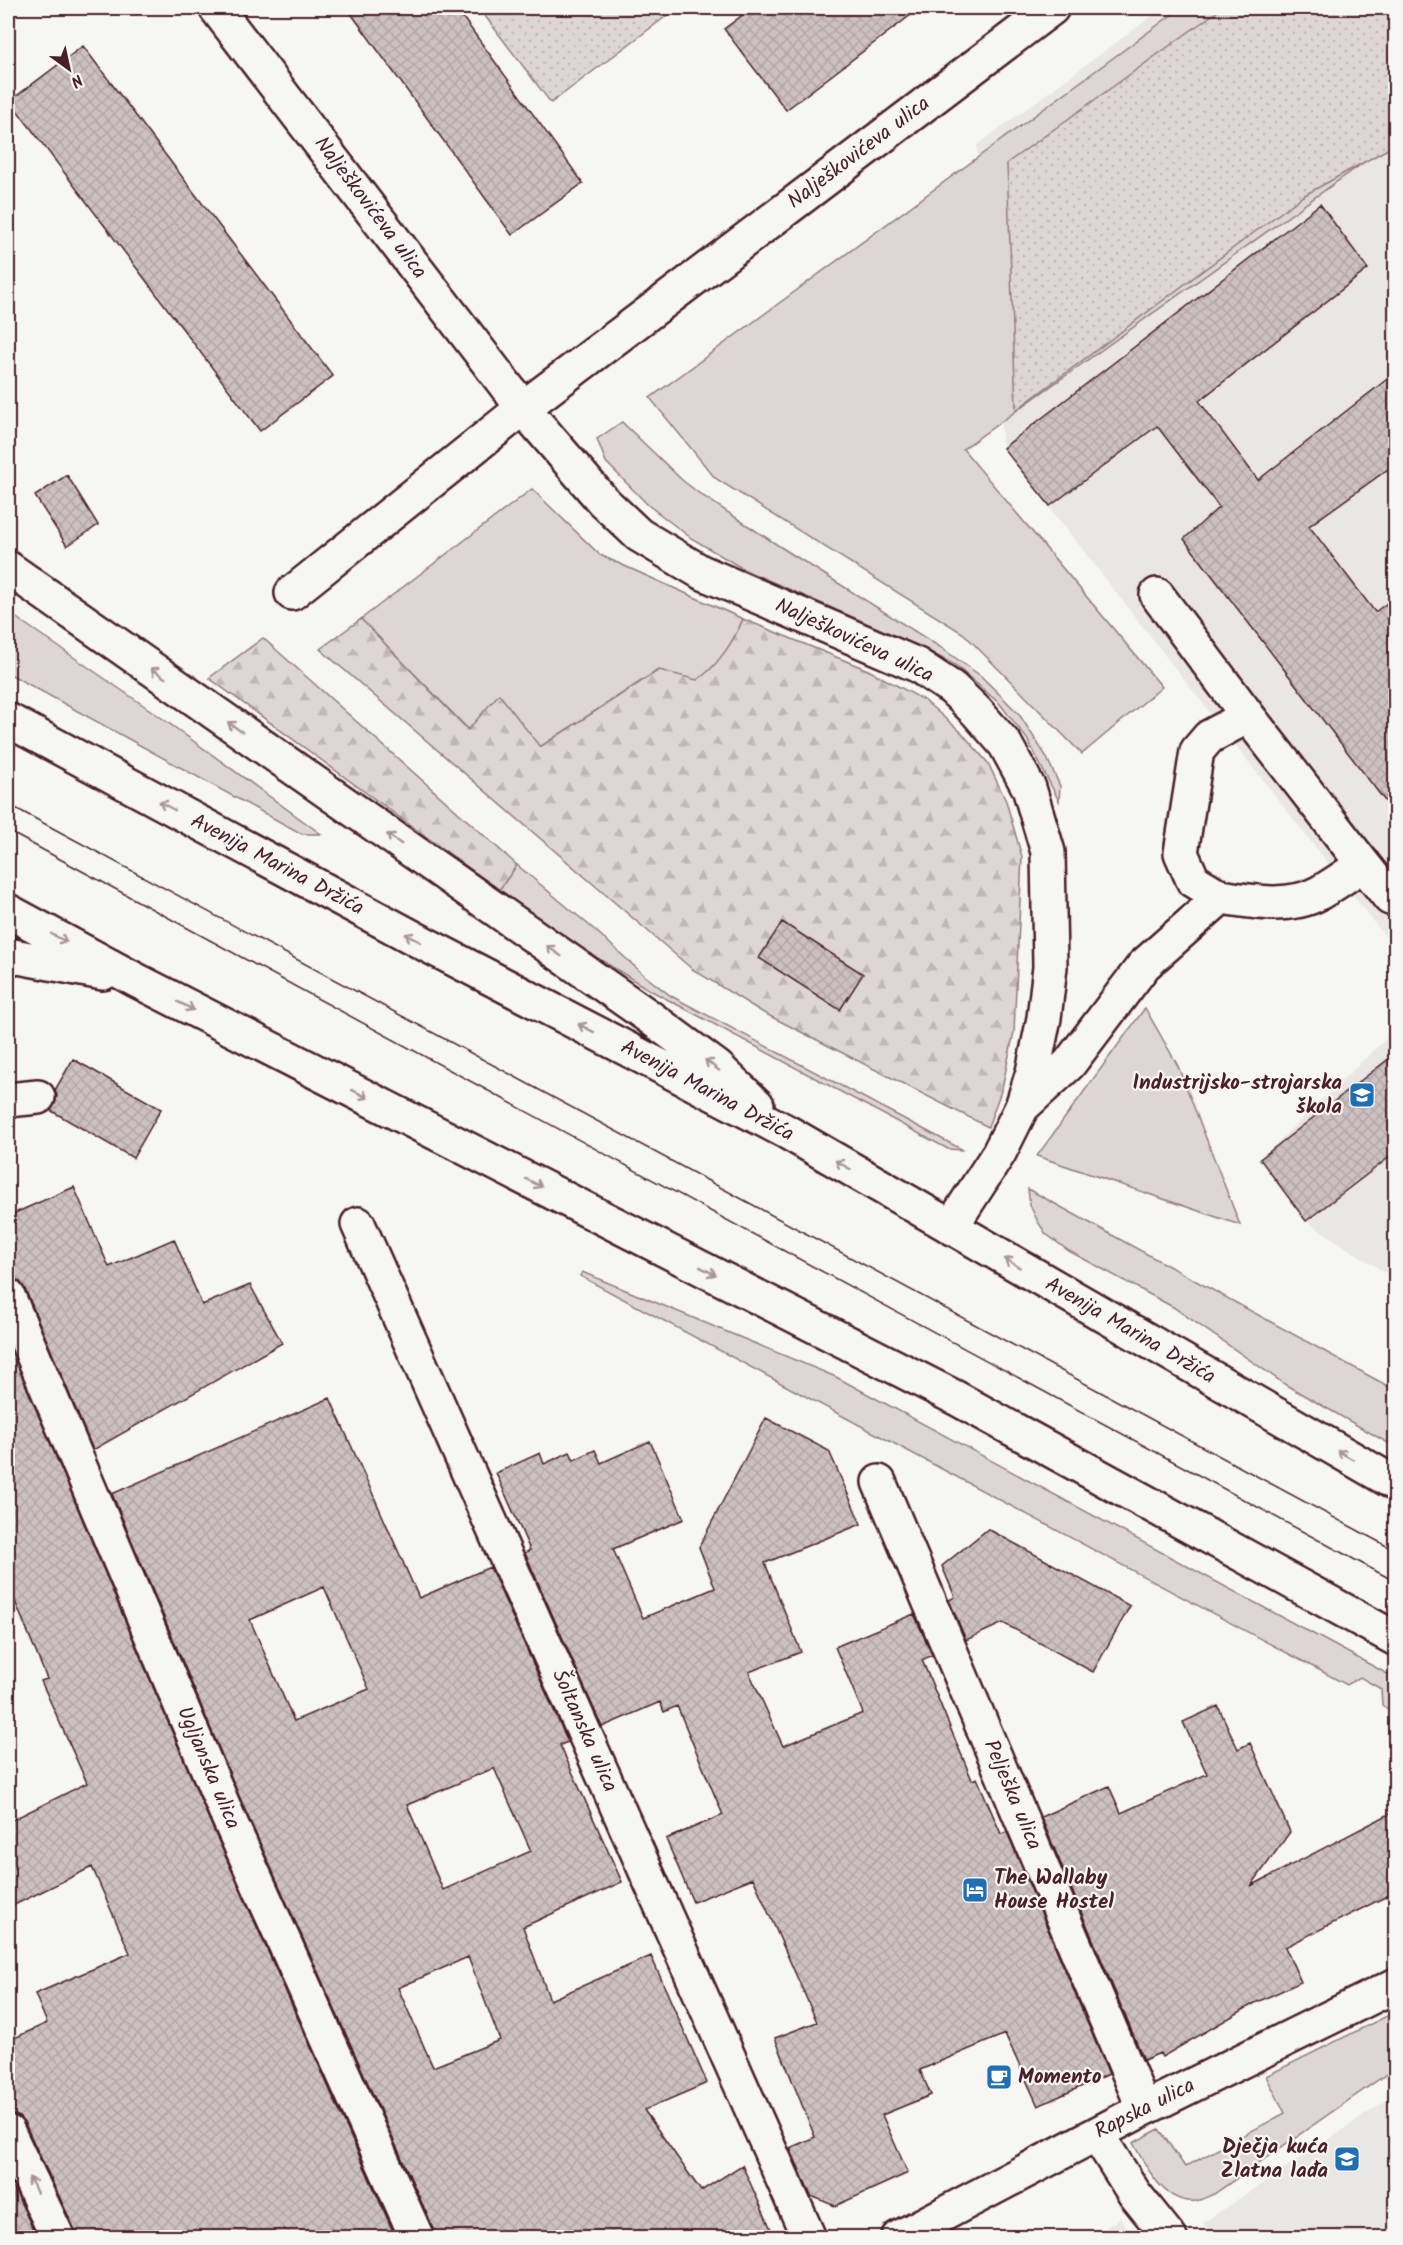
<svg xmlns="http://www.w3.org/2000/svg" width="1403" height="2245" viewBox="0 0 1403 2245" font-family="Kalam,sans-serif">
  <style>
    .built { fill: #e9e6e3 }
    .grass { fill: #ddd6d5; stroke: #947a80; stroke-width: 1.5 }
    .forest { fill: url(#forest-firs); stroke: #947a80; stroke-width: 1.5 }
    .park { fill: url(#park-dots); stroke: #947a80; stroke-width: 1.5 }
    .building { fill: url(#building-cross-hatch); stroke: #4a1f2b; stroke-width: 1.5; fill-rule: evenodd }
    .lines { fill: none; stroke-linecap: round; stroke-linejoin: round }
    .minor-casing { stroke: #4a1f2b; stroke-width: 38 }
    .major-casing { stroke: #4a1f2b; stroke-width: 38 }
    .minor { stroke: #f6f6f2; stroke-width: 33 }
    .major { stroke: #f6f6f2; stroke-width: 33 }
    .tram { stroke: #4a1f2b; stroke-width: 1.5 }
    .oneway { stroke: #a99598 }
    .labels { text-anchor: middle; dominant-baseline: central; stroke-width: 4.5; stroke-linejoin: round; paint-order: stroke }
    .street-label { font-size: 21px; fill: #4a1f2b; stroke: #f6f6f2 }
    .poi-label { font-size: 21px; font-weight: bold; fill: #4a1f2b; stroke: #f6f6f2; text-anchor: end }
  </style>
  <defs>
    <pattern id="forest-firs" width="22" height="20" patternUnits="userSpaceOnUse" patternTransform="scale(1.5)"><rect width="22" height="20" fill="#ddd6d5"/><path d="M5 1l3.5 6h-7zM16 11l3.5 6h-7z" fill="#bfb7b7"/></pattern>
    <pattern id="park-dots" width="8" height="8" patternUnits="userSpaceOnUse" patternTransform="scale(1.5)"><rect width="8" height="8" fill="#ddd6d5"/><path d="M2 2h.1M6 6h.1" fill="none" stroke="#bfb7b7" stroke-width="1.8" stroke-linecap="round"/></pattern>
    <pattern id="building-cross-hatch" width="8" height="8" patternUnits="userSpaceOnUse" patternTransform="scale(1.5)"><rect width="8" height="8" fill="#ccc1c0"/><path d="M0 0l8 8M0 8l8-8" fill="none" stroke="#b1a5a5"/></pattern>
  </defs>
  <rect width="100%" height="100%" fill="#f6f6f2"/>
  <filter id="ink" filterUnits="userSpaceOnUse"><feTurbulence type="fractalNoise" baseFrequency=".0167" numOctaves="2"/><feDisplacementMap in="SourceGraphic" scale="12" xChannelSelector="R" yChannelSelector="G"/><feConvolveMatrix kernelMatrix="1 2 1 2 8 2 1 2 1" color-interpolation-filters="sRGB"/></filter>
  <g filter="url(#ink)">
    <path class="built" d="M1163,8H1395V949L1003,448L977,145Z
      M1395,1030V1279L1306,1221L1260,1159Z
      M1395,2095V2237H1214L1203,2223Z
      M1120,2218L1133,2237H1093Z"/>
    <path class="grass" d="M1181,8H1395V140L963,449L1162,687L1082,754L964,634L715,478L650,398Z
      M622,422L682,480L700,494L779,546L940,647L981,676L1019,714L1046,756L1060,786L1059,801L1027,739L1000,704L955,665L914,644L745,570L691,538L648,505L606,462L597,439Z
      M532,489L600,555L743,619C734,641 717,668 697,681L658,670L540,747L469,730L361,619Z
      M8,612L159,716L321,834H302L8,673Z
      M517,865L596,931L645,976L671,996L963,1150L948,1149L648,989L580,947L499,890Z
      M1145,1008L1178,1066L1240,1225L1037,1156Z
      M1028,1189L1395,1390V1447L1286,1385L1173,1307L1069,1251L1046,1234L1038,1222L1030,1205Z
      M582,1272L836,1377L1395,1678V1717L1382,1705L1381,1689L1360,1677L1347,1685L580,1276Z
      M1395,2012V2068L1214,2194C1209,2196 1202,2200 1196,2201C1163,2204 1146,2166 1133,2143L1159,2129L1185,2167L1285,2113L1266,2076Z"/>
    <path class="forest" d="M361,619L468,730L499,694L540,747L659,670L697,680C717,667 734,641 743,619L868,670L924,700L961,732L988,763L1006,801L1022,857L1014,1032L1002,1088L988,1127L762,1012L692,969L320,649Z
      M263,638L517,865L499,890L209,678Z"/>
    <path class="park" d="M479,8H677L551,103Z
      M1222,8H1395V145L1303,196L1016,410L1007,163Z"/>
    <path class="building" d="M347,8H456L583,183L512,235Z
      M752,8H920L786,110L724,29Z
      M83,46L333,376L260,431L10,101Z
      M1320,204L1368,269L1199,401L1258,480L1395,373V464L1309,526L1375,612L1395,597V814L1184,539L1219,507L1157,426L1050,506L1003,448Z
      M67,475L98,525L67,546L35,496Z
      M782,922L863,974L840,1010L759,958Z
      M1395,1054V1153L1306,1221L1260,1159Z
      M73,1059L161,1109L133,1158L50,1110L55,1104L57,1096L55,1090Z
      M74,1187L109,1267L174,1239L202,1305L250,1285L282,1343L93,1450L25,1289L19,1281L8,1278V1216Z
      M8,1343L211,1824L396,2238H76L75,2230L25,2124L18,2116L8,2114V2041L47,2023L35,1994L130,1953L92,1867L8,1908V1822L87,1783L41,1681L47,1679L8,1584Z
      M330,1398L419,1598L490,1567L568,1742L560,1745L622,1882L523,1927L550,2000L651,1956L707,2083L644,2110L701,2191L742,2165L775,2238H435L434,2230L245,1810L110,1489L112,1494ZM324,1587L369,1689L294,1721L250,1620ZM494,1768L531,1851L443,1890L407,1805ZM468,1957L500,2040L433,2067L398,1988Z
      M766,1418L829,1451L861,1524L765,1563L801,1652L749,1672L783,1746L863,1713L835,1647L914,1614L932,1655L922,1660L972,1780L977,1778L1001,1834L1007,1832L1109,2074L1038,2106L1005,2034L920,2070L931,2095L882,2115L908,2173L835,2206L811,2196L790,2148L815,2137L775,2038L817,2022L753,1878L693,1902L666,1839L723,1815L677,1706L664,1712L660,1702L602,1727L525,1553L530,1550L496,1473L540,1453L544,1464L570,1452L574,1460L595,1450L601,1463L650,1441L684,1519L613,1549L643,1618L715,1588L699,1547Z
      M988,1529L1130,1606L1093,1672L1003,1623L966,1640L949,1600L955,1597L942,1566Z
      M1218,1706L1238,1749L1250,1743L1290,1832L1251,1886L1395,1811V1892L1285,1947L1301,1982L1255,2003L1162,2057L1160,2053L1144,2060L1041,1817L1109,1786L1121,1813L1207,1774L1183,1722Z
      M8,2175L37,2238H8Z"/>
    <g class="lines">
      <defs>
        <path id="minor" d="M216,8L523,408L603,501L639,535L701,572L917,665L952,688L976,711L1005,744L1029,788L1048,852L1050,967L1044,1018L1033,1072L1022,1107L999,1153L951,1227
          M292,593L523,408L1052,8
          M1157,595L1248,716
          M1363,864L1390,898
          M8,1100L38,1097
          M1023,1106L1069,1064L1144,965L1221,897C1252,902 1290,909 1319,893C1335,884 1349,874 1363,864L1248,716L1209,737L1197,751L1181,853L1193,880L1221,897
          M358,1224L809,2238
          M8,1296L228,1817L417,2238
          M879,1482L1144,2109
          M8,2132L58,2238
          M1097,2134L1134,2193L1170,2238
          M898,2238L1144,2109L1396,1985"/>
        <path id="major" d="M8,568L648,1016L717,1067L757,1105
          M8,720L425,944L787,1132L1396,1484
          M8,911L134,979L956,1398L1396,1639
          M8,955L103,973"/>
      </defs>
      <use href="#minor" class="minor-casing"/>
      <use href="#major" class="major-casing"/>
      <use href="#minor" class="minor"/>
      <use href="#major" class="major"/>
      <path class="tram" d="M8,804L1396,1551
        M8,831L1396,1582"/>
    </g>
    <defs><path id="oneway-shaft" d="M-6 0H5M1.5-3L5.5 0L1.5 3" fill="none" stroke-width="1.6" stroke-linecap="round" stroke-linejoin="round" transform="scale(1.5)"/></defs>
    <g class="oneway">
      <use href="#oneway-shaft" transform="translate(158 673) rotate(-145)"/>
      <use href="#oneway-shaft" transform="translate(235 727) rotate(-145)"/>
      <use href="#oneway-shaft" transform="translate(167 806) rotate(-152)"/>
      <use href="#oneway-shaft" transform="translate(394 839) rotate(-145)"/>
      <use href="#oneway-shaft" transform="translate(59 938) rotate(28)"/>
      <use href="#oneway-shaft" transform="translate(413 938) rotate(-152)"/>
      <use href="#oneway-shaft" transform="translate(554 951) rotate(-145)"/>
      <use href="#oneway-shaft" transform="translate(186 1006) rotate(27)"/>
      <use href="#oneway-shaft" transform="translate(586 1028) rotate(-153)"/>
      <use href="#oneway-shaft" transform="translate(712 1065) rotate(-142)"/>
      <use href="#oneway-shaft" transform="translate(360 1094) rotate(27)"/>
      <use href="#oneway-shaft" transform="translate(843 1165) rotate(-150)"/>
      <use href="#oneway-shaft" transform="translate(534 1183) rotate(27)"/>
      <use href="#oneway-shaft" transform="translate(1012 1263) rotate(-150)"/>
      <use href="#oneway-shaft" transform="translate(708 1271) rotate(27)"/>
      <use href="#oneway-shaft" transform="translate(1345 1455) rotate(-150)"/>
      <use href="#oneway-shaft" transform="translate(33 2185) rotate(-116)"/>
    </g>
  </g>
  <defs>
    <symbol id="school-square" viewBox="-11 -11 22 22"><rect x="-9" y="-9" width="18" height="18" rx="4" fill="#1f6fb2" stroke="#f6f6f2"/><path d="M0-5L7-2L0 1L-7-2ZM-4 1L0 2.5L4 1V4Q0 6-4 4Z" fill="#fff"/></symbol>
    <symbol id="hotel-square" viewBox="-11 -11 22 22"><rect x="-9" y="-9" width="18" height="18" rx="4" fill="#1f6fb2" stroke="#f6f6f2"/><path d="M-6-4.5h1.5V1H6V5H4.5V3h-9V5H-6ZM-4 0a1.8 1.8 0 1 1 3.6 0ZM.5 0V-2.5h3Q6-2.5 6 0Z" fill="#fff"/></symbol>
    <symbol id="cafe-square" viewBox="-11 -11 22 22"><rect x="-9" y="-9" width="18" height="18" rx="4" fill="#1f6fb2" stroke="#f6f6f2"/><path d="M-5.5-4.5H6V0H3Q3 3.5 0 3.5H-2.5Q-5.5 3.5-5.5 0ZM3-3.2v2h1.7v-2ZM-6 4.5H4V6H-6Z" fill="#fff"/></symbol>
  </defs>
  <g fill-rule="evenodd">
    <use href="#school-square" x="1347" y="1080" width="30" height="30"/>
    <use href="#hotel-square" x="960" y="1875" width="30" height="30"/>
    <use href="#cafe-square" x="984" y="2062" width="30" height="30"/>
    <use href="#school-square" x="1332" y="2144" width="30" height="30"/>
  </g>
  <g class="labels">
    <g class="street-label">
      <text transform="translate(859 153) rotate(-37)">Nalješkovićeva ulica</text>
      <text transform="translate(370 208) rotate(53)">Nalješkovićeva ulica</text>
      <text transform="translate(854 641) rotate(25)">Nalješkovićeva ulica</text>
      <text transform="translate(277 865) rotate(28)">Avenija Marina Držića</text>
      <text transform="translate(707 1091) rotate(28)">Avenija Marina Držića</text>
      <text transform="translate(1130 1331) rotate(30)">Avenija Marina Držića</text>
      <text transform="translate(584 1731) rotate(66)">Šoltanska ulica</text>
      <text transform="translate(208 1768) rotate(67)">Ugljanska ulica</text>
      <text transform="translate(1012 1795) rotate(67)">Pelješka ulica</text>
      <text transform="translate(1145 2109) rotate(-27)">Rapska ulica</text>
    </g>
    <g class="poi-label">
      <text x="1342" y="1083">Industrijsko-strojarska<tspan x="1342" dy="24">škola</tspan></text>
      <text x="994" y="1878" text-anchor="start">The Wallaby<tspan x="994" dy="24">House Hostel</tspan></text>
      <text x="1018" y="2077" text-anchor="start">Momento</text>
      <text x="1328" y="2147">Dječja kuća<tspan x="1328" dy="24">Zlatna lađa</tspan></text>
    </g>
  </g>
  <rect width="1403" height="2245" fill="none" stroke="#f6f6f2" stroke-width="30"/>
  <rect x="15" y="15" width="1373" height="2215" fill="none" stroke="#4a1f2b" stroke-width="2" filter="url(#ink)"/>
  <g transform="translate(69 69) rotate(147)" stroke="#f6f6f2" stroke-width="4.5" paint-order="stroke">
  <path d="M0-4.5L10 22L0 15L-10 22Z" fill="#4a1f2b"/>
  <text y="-9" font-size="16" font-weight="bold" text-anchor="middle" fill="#4a1f2b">N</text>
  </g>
</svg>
